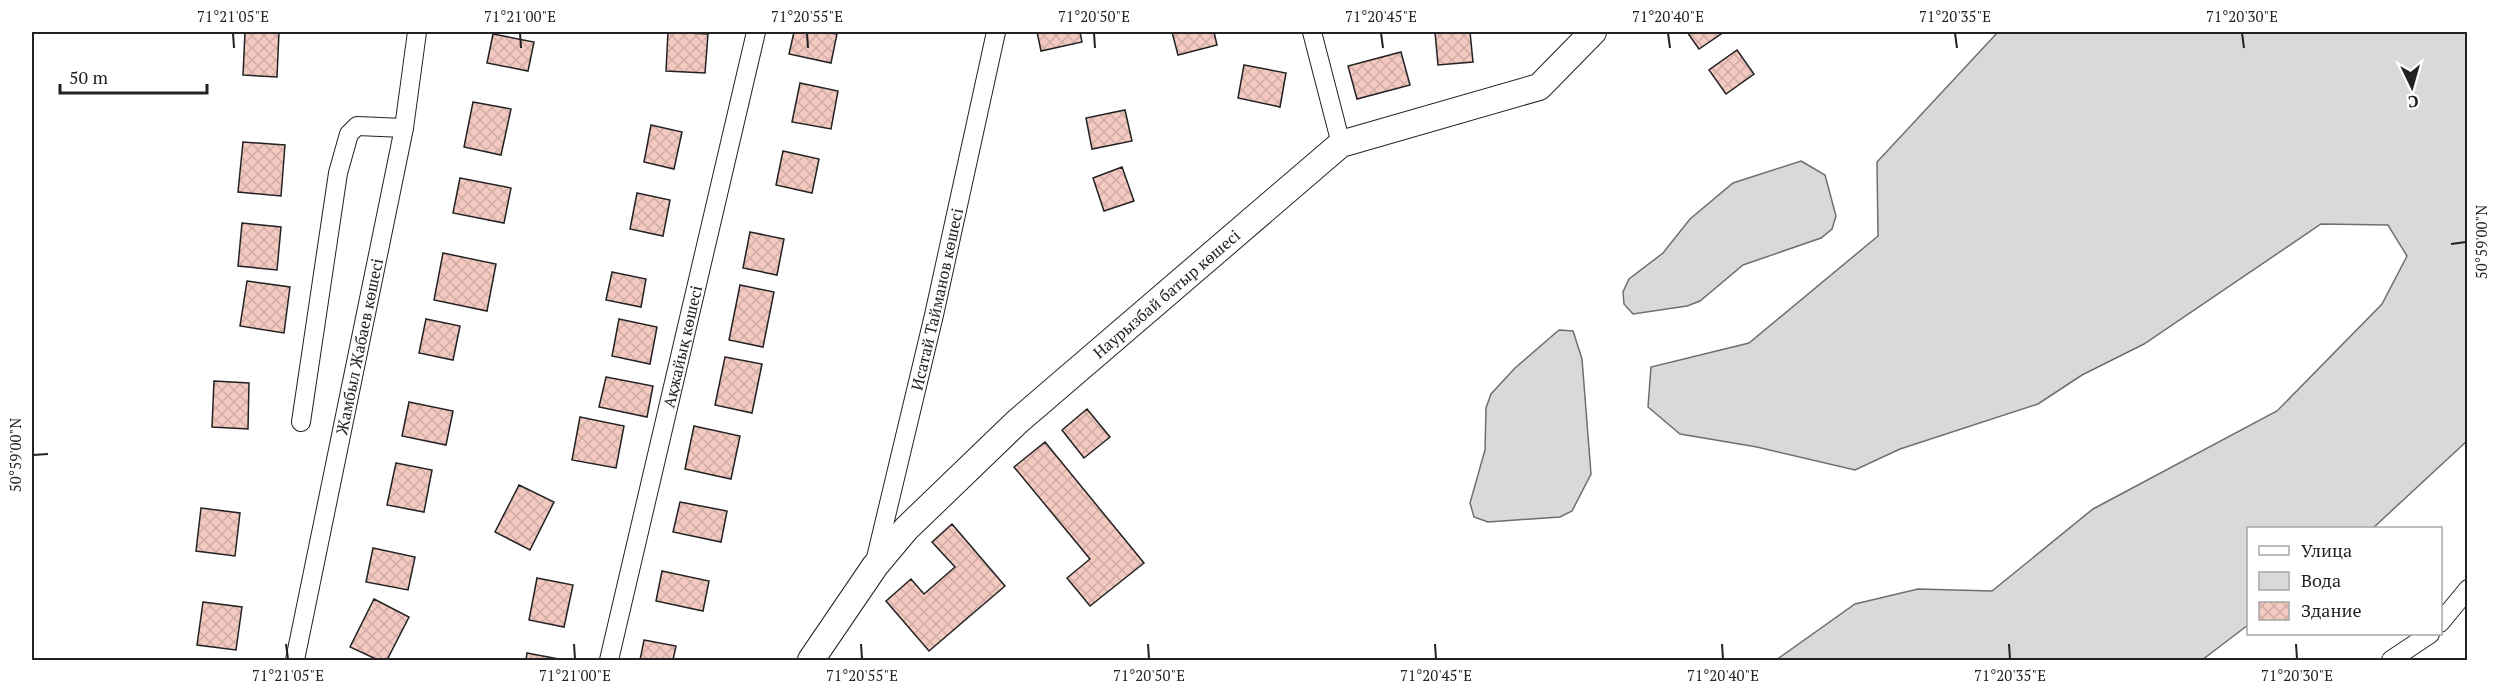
<svg xmlns="http://www.w3.org/2000/svg" width="2499" height="692" viewBox="0 0 2499 692" font-family="'PT Serif',serif">
  <style>
    .water { fill: #d9d9d9; stroke: #6f6f6f; stroke-width: 1.5 }
    .building { fill: url(#building-cross-hatch); stroke: #222; stroke-width: 1.5 }
    .lines { fill: none; stroke-linecap: round; stroke-linejoin: round }
    .street-casing { stroke: #222; stroke-width: 20 }
    .secondary-casing { stroke: #222; stroke-width: 28 }
    .street { stroke: #fff; stroke-width: 18 }
    .secondary { stroke: #fff; stroke-width: 26 }
    .ticks { fill: none; stroke: #222; stroke-width: 2 }
    .labels { text-anchor: middle; dominant-baseline: central; stroke-width: 4.5; stroke-linejoin: round; paint-order: stroke }
    .street-label { font-size: 16px; fill: #222; stroke: #fff }
    .neatline { fill: none; stroke: #222; stroke-width: 2 }
    .ticks-label { font-size: 15px; text-anchor: middle; fill: #222 }
  </style>
  <defs>
    <pattern id="building-cross-hatch" width="8" height="8" patternUnits="userSpaceOnUse" patternTransform="scale(1.5)"><rect width="8" height="8" fill="#f3c9c0"/><path d="M0 0l8 8M0 8l8-8" fill="none" stroke="#d0aca5"/></pattern>
  </defs>
  <rect width="100%" height="100%" fill="#fff"/>
  <path class="water" d="M1998,32H2467V441L2373,528H2248V625L2202,660H1776L1855,604L1918,589L1992,591L2093,509L2277,411L2382,304L2407,256L2388,225L2321,224L2144,344L2082,375L2038,404L1900,449L1855,470L1757,447L1680,434L1648,407L1651,367L1749,343L1878,236L1877,162Z
    M1801,161L1825,175L1836,216L1832,229L1821,238L1743,265L1700,301L1687,306L1633,314L1624,304L1623,292L1629,279L1663,253L1690,219L1733,183Z
    M1559,330L1573,331L1582,359L1591,474L1572,511L1560,517L1488,522L1474,517L1470,503L1485,450L1486,408L1491,394L1515,368Z"/>
  <path class="building" d="M245,32H279L277,77L243,75Z
    M668,32L708,34L705,73L666,71Z
    M794,32H823L837,34L831,63L789,54Z
    M1037,32H1080L1082,42L1041,51Z
    M1172,32H1214L1217,45L1178,55Z
    M1435,32H1470L1473,62L1438,65Z
    M1687,32H1724L1699,49Z
    M493,34L534,42L528,71L487,63Z
    M1737,50L1754,74L1726,94L1709,70Z
    M1401,52L1410,85L1357,99L1348,66Z
    M1244,65L1286,73L1280,107L1238,98Z
    M800,83L838,91L831,129L792,122Z
    M473,102L511,109L501,155L464,147Z
    M1125,110L1132,141L1092,149L1086,118Z
    M651,125L682,132L674,169L644,162Z
    M243,142L285,145L281,196L238,192Z
    M783,151L819,159L812,193L776,185Z
    M1122,167L1134,201L1104,211L1093,178Z
    M460,178L511,188L504,223L453,213Z
    M637,193L670,200L663,236L630,229Z
    M242,223L281,227L277,270L238,266Z
    M750,232L784,239L777,275L743,268Z
    M443,253L496,264L487,311L434,300Z
    M612,272L646,279L641,307L606,300Z
    M247,281L290,287L284,333L240,326Z
    M740,285L774,292L763,347L729,340Z
    M426,319L460,326L453,360L419,353Z
    M619,319L657,327L650,364L612,356Z
    M725,357L762,364L752,413L715,405Z
    M606,377L653,386L647,417L599,407Z
    M214,381L249,383L248,429L212,427Z
    M409,402L453,411L446,445L402,436Z
    M1087,409L1110,437L1084,458L1062,430Z
    M580,417L624,426L616,468L572,460Z
    M694,426L740,436L731,479L685,469Z
    M1045,442L1144,563L1090,606L1067,578L1090,559L1014,467Z
    M396,463L432,470L424,512L387,505Z
    M519,485L554,502L530,550L495,532Z
    M680,502L727,511L721,542L673,532Z
    M201,508L240,513L235,556L196,551Z
    M952,524L1005,586L929,651L886,601L911,579L924,594L955,567L932,542Z
    M373,548L415,557L408,590L366,582Z
    M662,571L709,581L703,611L656,601Z
    M537,578L573,585L564,627L529,620Z
    M374,599L409,617L387,660H378L350,647Z
    M203,602L242,607L236,650L197,645Z
    M644,640L676,646L673,660H640Z
    M527,653L564,660H526Z"/>
  <g class="lines">
    <defs>
      <g id="street">
        <path d="M1312,32L1341,144"/>
        <path d="M301,422L338,173L349,134L357,126L404,128"/>
        <path id="s1" d="M875,562L934,315L996,32"/>
        <path d="M2440,623L2468,589"/>
        <path id="s2" d="M295,660L404,128L417,32"/>
        <path id="s3" d="M609,660L756,32"/>
        <path d="M2391,660L2430,634"/>
      </g>
      <g id="secondary">
        <path id="s4" d="M811,660L875,566L906,529L1017,422L1341,144L1539,87L1593,32"/>
      </g>
    </defs>
    <use href="#street" class="street-casing"/>
    <use href="#secondary" class="secondary-casing"/>
    <use href="#street" class="street"/>
    <use href="#secondary" class="secondary"/>
  </g>
  <path class="ticks" d="M233,33L234,48M520,33L521,48M807,33L808,48M1094,33L1095,48M1381,33L1383,48M1668,33L1670,48M1955,33L1957,48M2242,33L2244,48M2451,244L2466,242M33,455L48,454M286,644L288,659M574,644L575,659M861,644L862,659M1148,644L1149,659M1435,644L1436,659M1722,644L1723,659M2009,644L2010,659M2296,644L2297,659"/>
  <g class="labels">
    <g class="street-label">
      <text stroke="none"><textPath href="#s4" startOffset="513">Наурызбай батыр көшесі</textPath></text>
      <text stroke="none"><textPath href="#s1" startOffset="270">Исатай Тайманов көшесі</textPath></text>
      <text stroke="none"><textPath href="#s3" startOffset="322">Ақжайық көшесі</textPath></text>
      <text stroke="none"><textPath href="#s2" startOffset="320">Жамбыл Жабаев көшесі</textPath></text>
    </g>
  </g>
  <rect width="2499" height="692" fill="none" stroke="#ffffff" stroke-width="66"/>
  <rect x="2247" y="527" width="195" height="108" fill="#ffffff" stroke="#a7a7a7" stroke-width="1.5"/>
  <rect x="2259" y="546" width="30" height="9" fill="#ffffff" stroke="#a7a7a7" stroke-width="1.5"/>
  <text x="2301" y="557" font-size="18" fill="#222222">Улица</text>
  <rect x="2259" y="572" width="30" height="18" fill="#d9d9d9" stroke="#a7a7a7" stroke-width="1.5"/>
  <text x="2301" y="587" font-size="18" fill="#222222">Вода</text>
  <rect x="2259" y="602" width="30" height="18" fill="url(#building-cross-hatch)" stroke="#a7a7a7" stroke-width="1.5"/>
  <text x="2301" y="617" font-size="18" fill="#222222">Здание</text>
  <g transform="translate(2412 87) rotate(175)" stroke="#ffffff" stroke-width="4.5" paint-order="stroke">
  <path d="M0-4.5L10 22L0 15L-10 22Z" fill="#222222"/>
  <text y="-9" font-size="16" font-weight="bold" text-anchor="middle" fill="#222222">С</text>
  </g>
  <path d="M60 84v9h147v-9" fill="none" stroke="#222222" stroke-width="3"/>
  <text x="69" y="84" font-size="18" fill="#222222" stroke="#ffffff" stroke-width="4.5" paint-order="stroke">50 m</text>
  <rect x="33" y="33" width="2433" height="626" class="neatline"/>
  <g class="ticks-label">
    <text x="233" y="22">71°21'05"E</text>
    <text x="520" y="22">71°21'00"E</text>
    <text x="807" y="22">71°20'55"E</text>
    <text x="1094" y="22">71°20'50"E</text>
    <text x="1381" y="22">71°20'45"E</text>
    <text x="1668" y="22">71°20'40"E</text>
    <text x="1955" y="22">71°20'35"E</text>
    <text x="2242" y="22">71°20'30"E</text>
    <text transform="translate(2482 242) rotate(-90)" y="5">50°59'00"N</text>
    <text transform="translate(16 455) rotate(-90)" y="5">50°59'00"N</text>
    <text x="288" y="681">71°21'05"E</text>
    <text x="575" y="681">71°21'00"E</text>
    <text x="862" y="681">71°20'55"E</text>
    <text x="1149" y="681">71°20'50"E</text>
    <text x="1436" y="681">71°20'45"E</text>
    <text x="1723" y="681">71°20'40"E</text>
    <text x="2010" y="681">71°20'35"E</text>
    <text x="2297" y="681">71°20'30"E</text>
  </g>
</svg>
